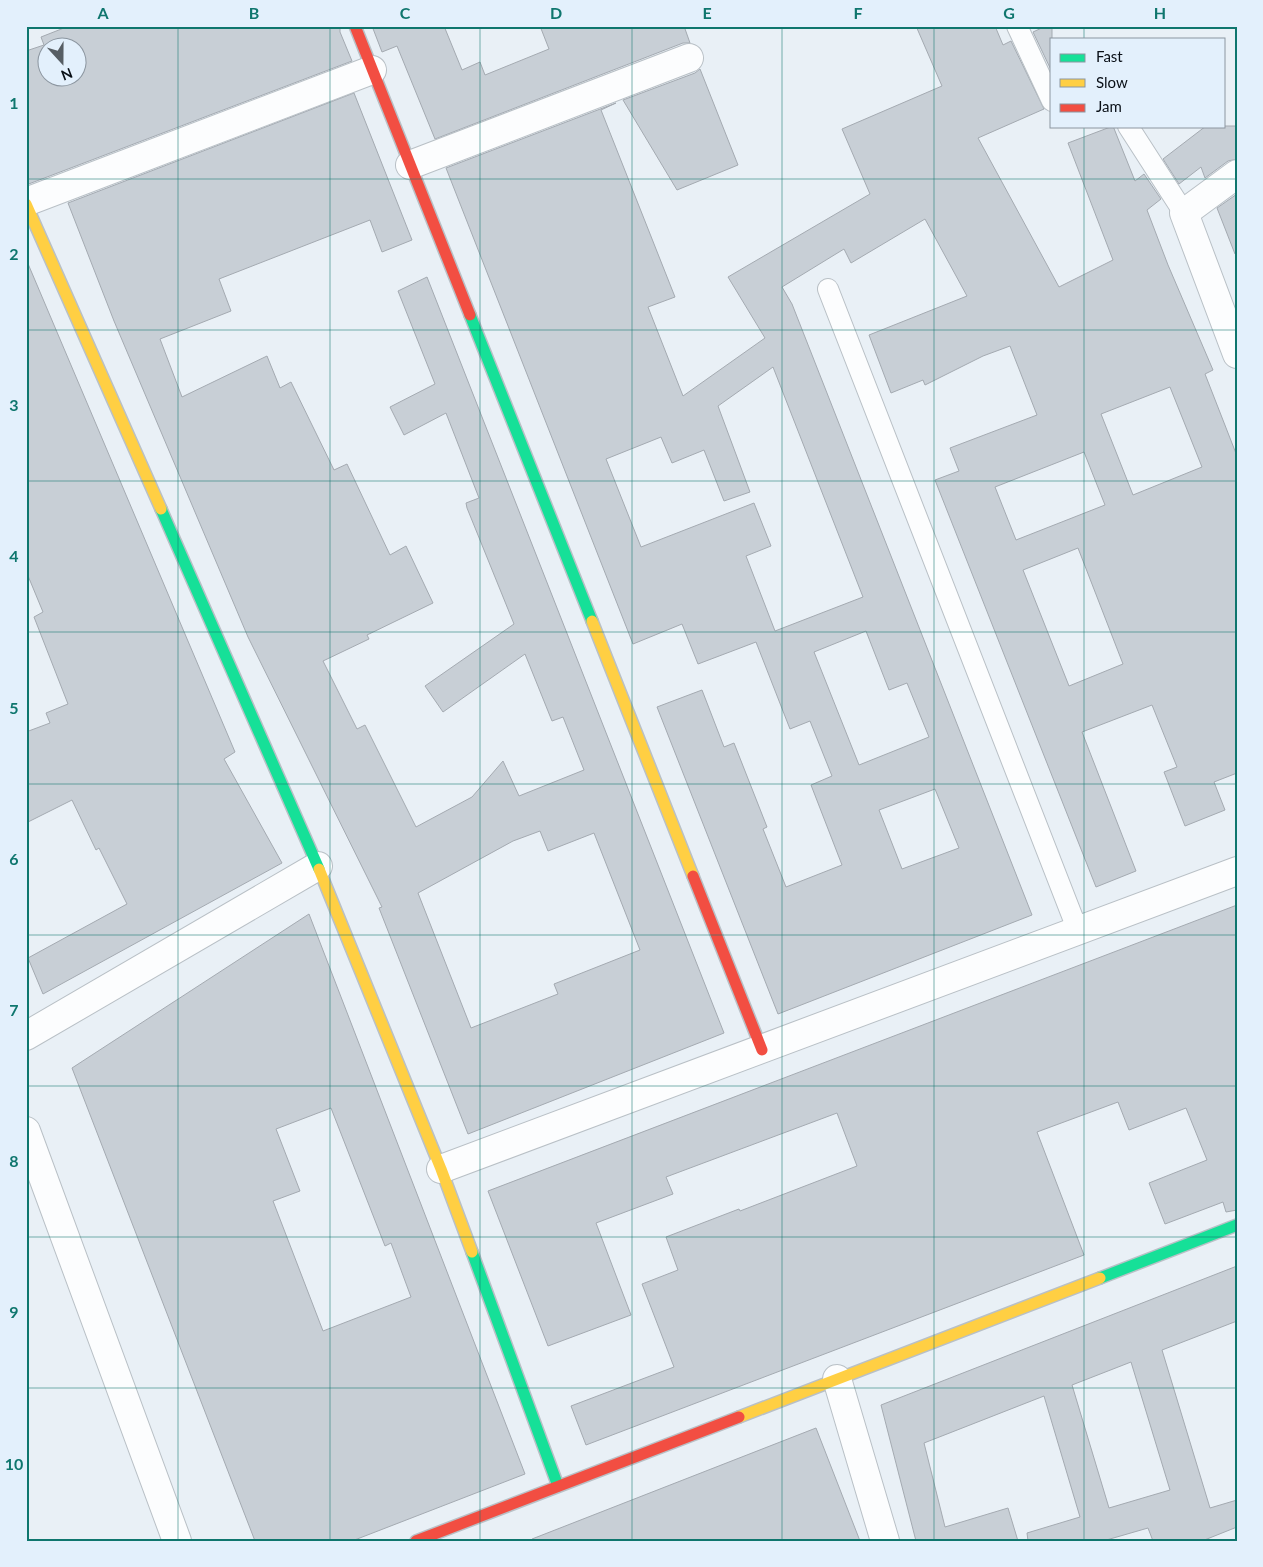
<svg xmlns="http://www.w3.org/2000/svg" width="1263" height="1567" viewBox="0 0 1263 1567" font-family="Lato,sans-serif">
  <style>
    .building { fill: #c8cfd6; stroke: #a4aab1; fill-rule: evenodd }
    .lines { fill: none; stroke-linecap: round; stroke-linejoin: round }
    .lane-casing { stroke: #b9c0c6; stroke-width: 22 }
    .street-casing { stroke: #b9c0c6; stroke-width: 30 }
    .fast-casing { stroke: #b9c0c6; stroke-width: 14 }
    .slow-casing { stroke: #b9c0c6; stroke-width: 14 }
    .jam-casing { stroke: #b9c0c6; stroke-width: 14 }
    .lane { stroke: #fcfdfe; stroke-width: 20 }
    .street { stroke: #fcfdfe; stroke-width: 28 }
    .fast { stroke: #16e098; stroke-width: 11 }
    .slow { stroke: #ffcf43; stroke-width: 11 }
    .jam { stroke: #f24e42; stroke-width: 11 }
    .grid { fill: none; stroke: #0f766e; stroke-width: 1; stroke-opacity: 0.55 }
    .neatline { fill: none; stroke: #0f766e; stroke-width: 2 }
    .grid-label { font-size: 16px; text-anchor: middle; font-weight: bold; fill: #0f766e }
  </style>
  <rect width="100%" height="100%" fill="#e9f0f6"/>
  <path class="building" d="M69,26H340V32L352,61L26,185V51L44,45L41,37ZM48,48H78V78H48Z
    M372,26H444L462,70L480,62L485,75L549,49L540,26H684L690,43H683L435,139L397,46L382,52Z
    M916,26H995L1003,45L1011,41L1044,109L978,138L1059,287L1113,260L1068,143L1113,126L1135,181L1144,174L1161,199L1147,210L1168,265L1213,370L1205,374L1237,456V773L1214,782L1225,810L1185,826L1164,772L1177,767L1152,705L1082,732L1136,871L1096,887L935,480L959,471L950,448L1037,415L1010,346L983,356L925,385L923,380L891,393L869,335L967,296L925,219L851,263L844,249L782,287L792,304L1032,915L778,1014L657,707L702,690L724,747L734,743L767,827L763,829L786,887L842,865L811,785L832,776L810,721L790,729L756,642L698,664L682,624L633,644L446,168L616,103L601,110L675,297L648,307L683,396L765,338L728,277L870,194L842,129L942,86ZM773,367L863,597L775,631L746,556L771,546L754,503L641,547L606,459L661,437L672,463L704,450L724,501L750,492L718,406ZM1170,387L1202,467L1133,495L1101,414ZM1084,452L1105,505L1016,540L995,487ZM1078,548L1123,664L1069,686L1023,570ZM866,631L889,690L907,683L929,737L859,765L814,652ZM935,789L959,848L902,869L879,810Z
    M1046,26H1052V72L1033,32Z
    M700,69L738,165L677,190L623,100L695,73Z
    M354,93L412,240L382,252L370,220L219,279L231,311L160,339L182,397L267,356L280,388L291,382L334,470L347,464L390,555L406,546L433,603L367,635L369,639L323,661L357,729L365,725L416,827L472,797L503,761L519,796L584,770L563,717L552,721L525,654L443,712L425,686L514,624L467,508L466,503L479,498L446,413L404,435L390,407L435,384L398,291L427,277L724,1033L468,1134L379,908L382,907L248,637L114,321L68,203ZM540,831L548,851L594,833L640,950L554,984L558,994L471,1028L418,893L513,841Z
    M1206,126H1237V159L1228,161L1205,178L1201,167L1179,184L1163,159Z
    M1237,194V254H1235L1217,208Z
    M26,259L235,752L224,759L282,863L43,994L28,958L127,904L99,848L96,850L72,800L26,823V732L50,723L46,713L68,704L34,617L43,612L26,571Z
    M1237,905V1210L1226,1212L1223,1202L1165,1224L1149,1183L1207,1160L1186,1108L1129,1130L1118,1102L1037,1132L1084,1255L586,1445L571,1406L674,1367L642,1284L678,1270L666,1237L739,1209L740,1211L857,1166L837,1113L666,1177L673,1194L596,1223L631,1315L548,1346L488,1191Z
    M309,914L525,1474L352,1541H255L72,1068ZM331,1108L385,1246L391,1243L411,1297L323,1331L273,1201L300,1191L276,1129Z
    M1237,1266V1321L1162,1350L1210,1508L1237,1500V1527L1202,1541H1153L1148,1528L1103,1541H1028L1027,1533L1080,1517L1044,1396L924,1443L945,1527L1008,1508L1018,1541H916L881,1405ZM1131,1362L1170,1490L1109,1508L1072,1385Z
    M816,1428L860,1541H533L532,1539Z"/>
  <g class="lines">
    <defs>
      <path id="lane" d="M1017,26L1052,101
        M1128,126L1184,213
        M828,289L1078,931"/>
      <path id="street" d="M410,165L689,58
        M1237,174L1184,213L1237,354
        M26,202L372,70
        M26,1036L318,866
        M26,1131L177,1541
        M441,1169L1237,871
        M837,1379L885,1541"/>
      <path id="fast" d="M470,315L592,621
        M161,509L319,869
        M472,1252L558,1486
        M1100,1278L1237,1225"/>
      <path id="slow" d="M26,204L161,509
        M592,621L693,876
        M319,869L441,1169L472,1252
        M739,1417L1100,1278"/>
      <path id="jam" d="M355,26L470,315
        M693,876L762,1050
        M416,1541L739,1417"/>
    </defs>
    <use href="#lane" class="lane-casing"/>
    <use href="#street" class="street-casing"/>
    <use href="#fast" class="fast-casing"/>
    <use href="#slow" class="slow-casing"/>
    <use href="#jam" class="jam-casing"/>
    <use href="#lane" class="lane"/>
    <use href="#street" class="street"/>
    <use href="#fast" class="fast"/>
    <use href="#slow" class="slow"/>
    <use href="#jam" class="jam"/>
  </g>
  <path class="grid" d="M178,26V1541M330,26V1541M480,26V1541M632,26V1541M782,26V1541M934,26V1541M1084,26V39M1084,126V1541M26,179H1237M26,330H1237M26,481H1237M26,632H1237M26,784H1237M26,935H1237M26,1086H1237M26,1237H1237M26,1388H1237"/>
  <rect width="1263" height="1567" fill="none" stroke="#e3f0fc" stroke-width="55"/>
  <rect x="1050" y="38" width="175" height="90" fill="#e3f0fc" stroke="#8c96a0"/>
  <rect x="1060" y="54" width="25" height="8" fill="#16e098" stroke="#8c96a0"/>
  <text x="1096" y="62" font-size="15" fill="#090f16">Fast</text>
  <rect x="1060" y="79" width="25" height="8" fill="#ffcf43" stroke="#8c96a0"/>
  <text x="1096" y="88" font-size="15" fill="#090f16">Slow</text>
  <rect x="1060" y="104" width="25" height="8" fill="#f24e42" stroke="#8c96a0"/>
  <text x="1096" y="112" font-size="15" fill="#090f16">Jam</text>
  <g transform="translate(62 62) rotate(159)"><circle r="24" fill="#e3f0fc" stroke="#8c96a0"/>
  <path d="M0-4L9 19L0 12L-9 19Z" fill="#575e64"/>
  <text y="-8" font-size="14" font-weight="bold" text-anchor="middle" fill="#090f16">N</text>
  </g>
  <rect x="28" y="28" width="1208" height="1512" class="neatline"/>
  <g class="grid-label">
    <text x="103" y="19">A</text>
    <text x="254" y="19">B</text>
    <text x="405" y="19">C</text>
    <text x="556" y="19">D</text>
    <text x="707" y="19">E</text>
    <text x="858" y="19">F</text>
    <text x="1009" y="19">G</text>
    <text x="1160" y="19">H</text>
    <text x="14" y="109">1</text>
    <text x="14" y="260">2</text>
    <text x="14" y="411">3</text>
    <text x="14" y="562">4</text>
    <text x="14" y="714">5</text>
    <text x="14" y="865">6</text>
    <text x="14" y="1016">7</text>
    <text x="14" y="1167">8</text>
    <text x="14" y="1318">9</text>
    <text x="14" y="1470">10</text>
  </g>
</svg>
